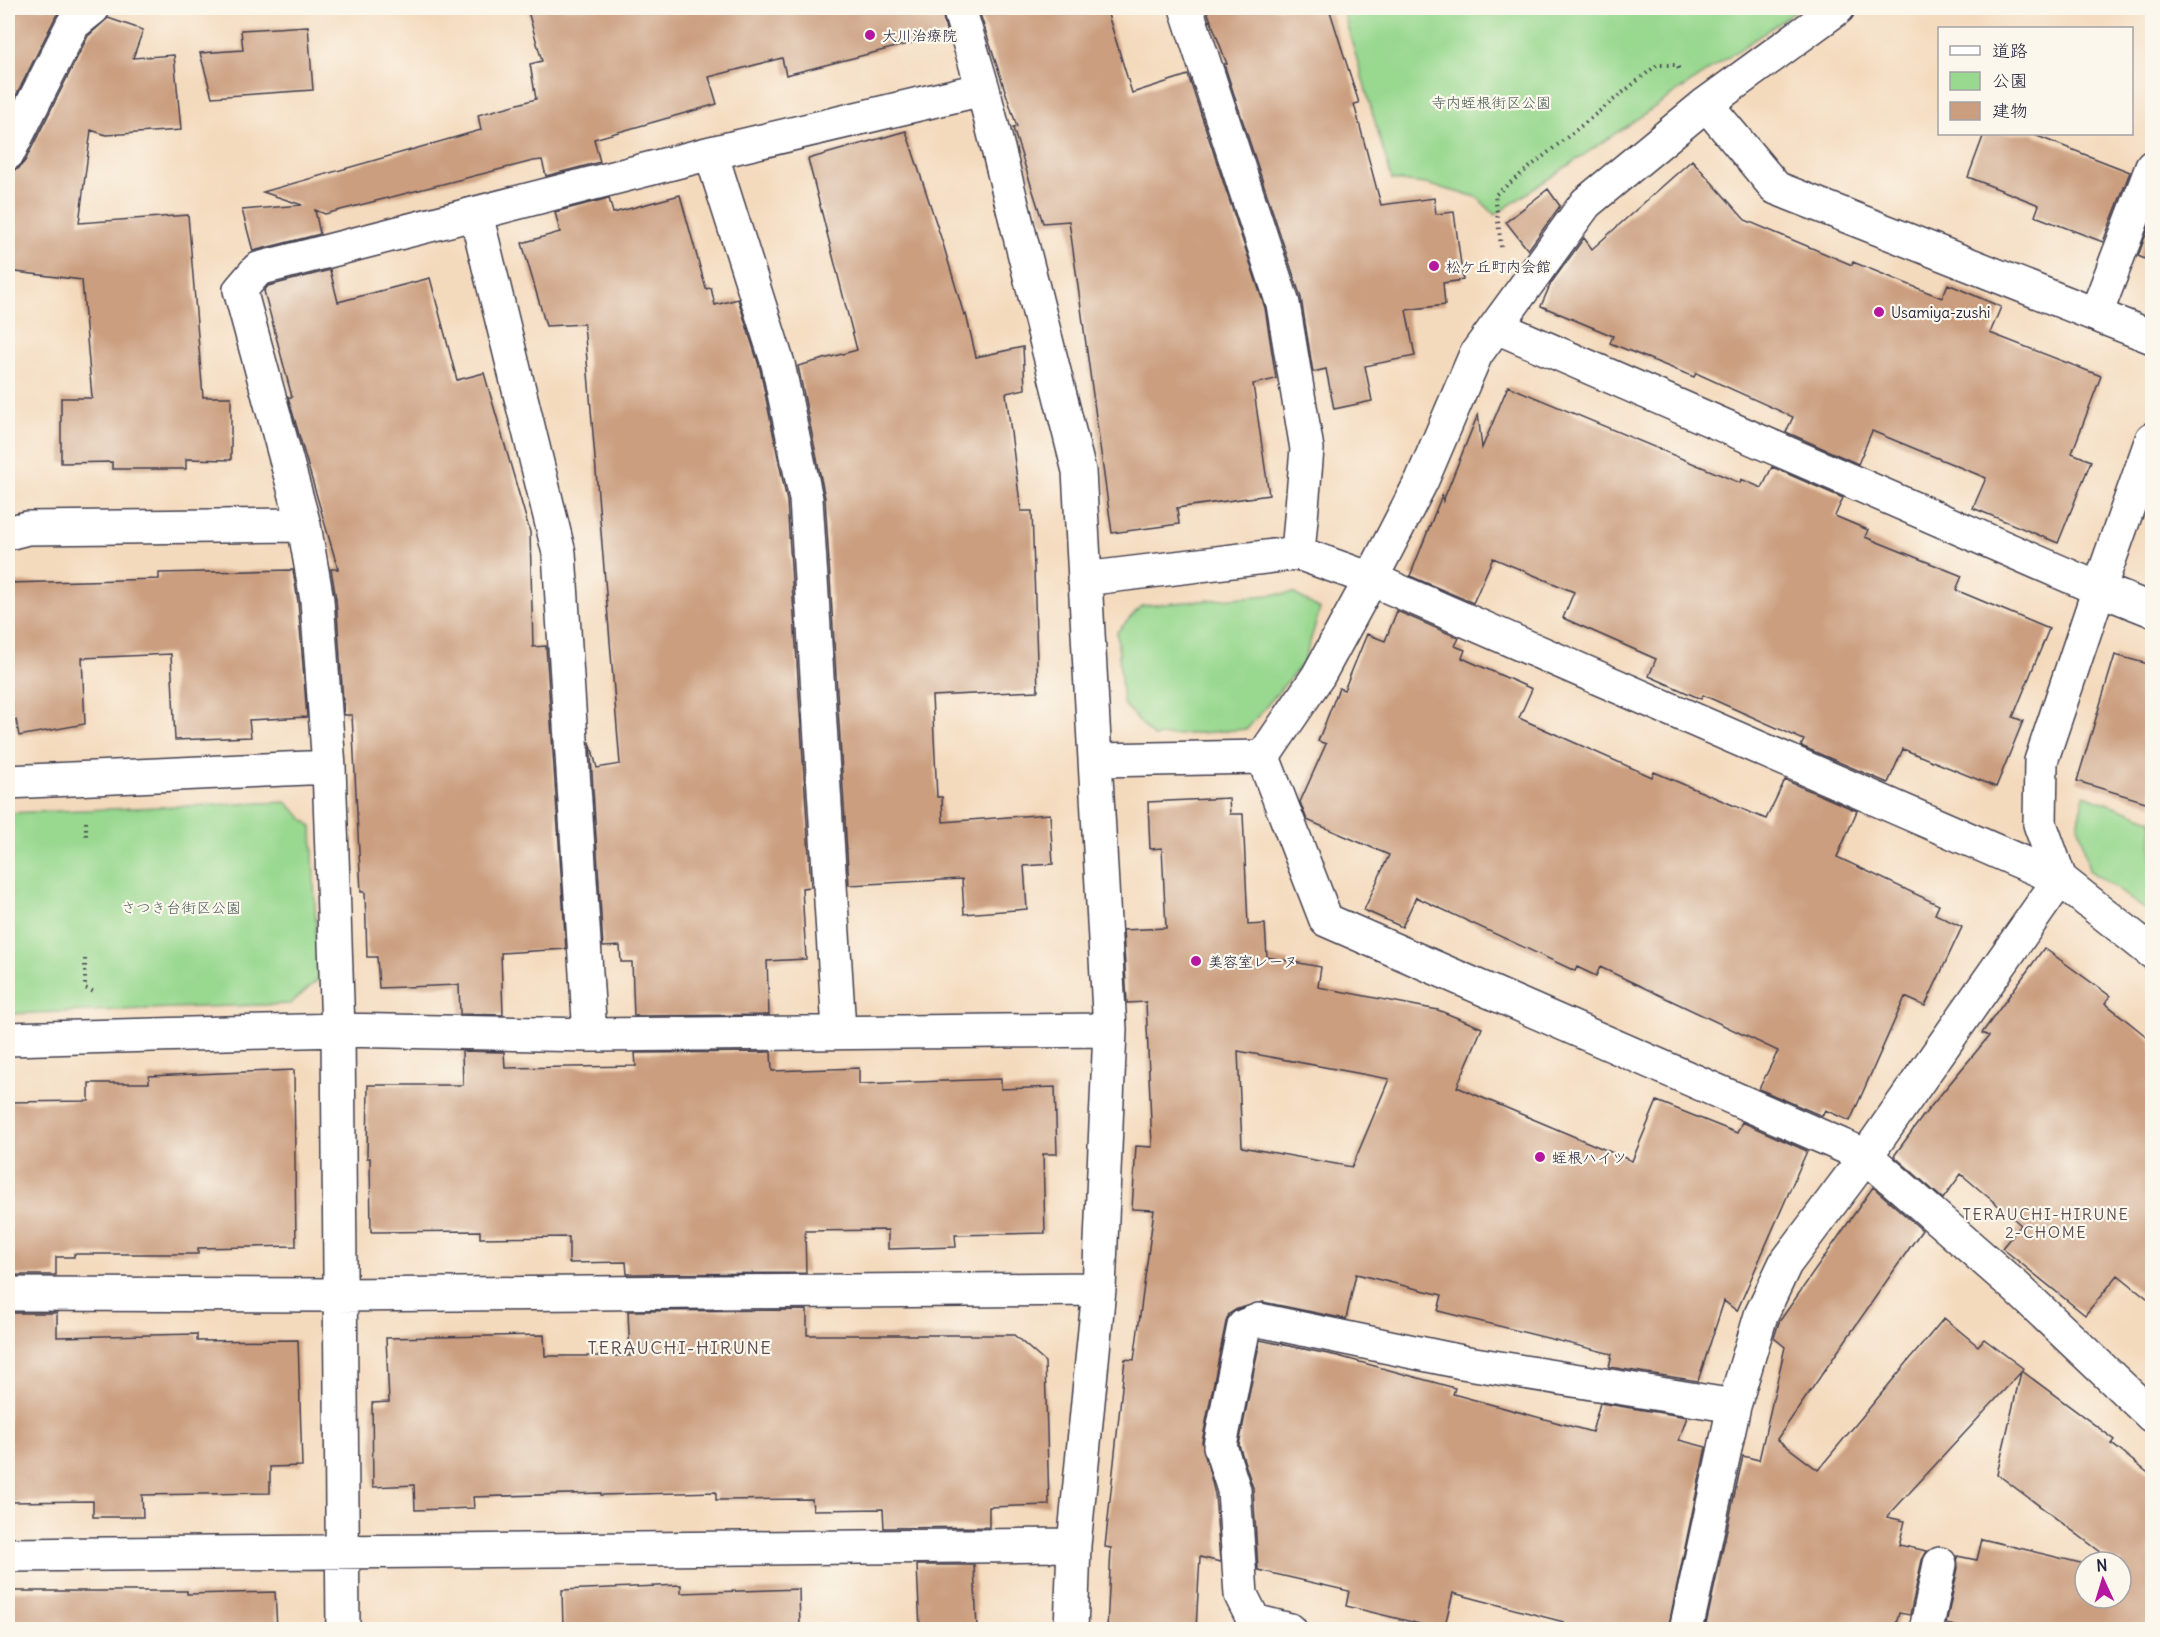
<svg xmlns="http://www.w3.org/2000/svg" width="2160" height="1637" viewBox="0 0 2160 1637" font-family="Delius,'Klee One',sans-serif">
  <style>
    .green { fill: #98d88f; stroke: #5d7d65; stroke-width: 1.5 }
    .building { fill: #cb9e7f; fill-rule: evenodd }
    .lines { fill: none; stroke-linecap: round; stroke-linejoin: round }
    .minor-casing { stroke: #423e4e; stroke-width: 36 }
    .path { stroke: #423e4e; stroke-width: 4; stroke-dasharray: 1.5 4.5; stroke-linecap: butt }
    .minor { stroke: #fff; stroke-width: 33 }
    .poi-dot { fill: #b5179e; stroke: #fbf7ec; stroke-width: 2 }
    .labels { text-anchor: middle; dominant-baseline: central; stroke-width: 4.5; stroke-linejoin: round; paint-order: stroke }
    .poi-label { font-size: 15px; fill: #22223b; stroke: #fbf7ec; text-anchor: start }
    .park-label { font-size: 15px; fill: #455954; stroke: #fbf7ec }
    .neighbourhood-label { font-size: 16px; letter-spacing: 1.5px; fill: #5d4d53; stroke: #fbf7ec }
    .quarter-label { font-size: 18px; letter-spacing: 1.5px; fill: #5d4d53; stroke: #fbf7ec }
  </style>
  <rect width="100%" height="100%" fill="#fbf7ec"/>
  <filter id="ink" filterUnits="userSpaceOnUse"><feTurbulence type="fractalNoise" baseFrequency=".0167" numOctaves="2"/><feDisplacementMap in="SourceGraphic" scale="12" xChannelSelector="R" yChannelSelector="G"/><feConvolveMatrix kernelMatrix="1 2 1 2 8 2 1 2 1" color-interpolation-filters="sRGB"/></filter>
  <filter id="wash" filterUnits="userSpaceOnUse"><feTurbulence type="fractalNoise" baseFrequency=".008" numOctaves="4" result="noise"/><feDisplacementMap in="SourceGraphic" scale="24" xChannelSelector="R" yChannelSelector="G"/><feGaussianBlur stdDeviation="1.35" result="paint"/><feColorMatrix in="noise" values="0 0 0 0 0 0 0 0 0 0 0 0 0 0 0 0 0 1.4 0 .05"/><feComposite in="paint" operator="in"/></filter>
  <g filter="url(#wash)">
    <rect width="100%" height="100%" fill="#f4dabd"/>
    <path class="green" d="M1342,8H1801L1495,215L1477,197L1425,184L1392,180Z
      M1293,593L1320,609L1304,662L1247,729L1153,737L1123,703L1117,632L1141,606Z
      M2084,795L2152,820V914L2089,870L2078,822Z
      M286,802L312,827L318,980L290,1004L8,1014V813Z"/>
    <g id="blocks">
      <path class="building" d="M8,8H64L56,16L8,112Z
        M527,8H941L947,34L786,75L782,58L709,77L717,104L594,139L600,162L546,176L542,160L533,161L325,214L315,210L320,234L253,251L242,210L302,205L263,192L481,130L478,115L536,99L530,64L542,61Z
        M978,8H1106L1132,93L1188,75L1265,308L1276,379L1253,384L1269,495L1177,508L1179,524L1112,533L1069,221L1043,223L1013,128L1017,127Z
        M1206,8H1329L1359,103L1354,104L1381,205L1434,198L1436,214L1454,212L1463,280L1443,283L1445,305L1406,310L1415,356L1365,366L1372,401L1334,409L1326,369L1313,372L1301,298L1224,64H1227Z
        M108,18L143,30L133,58L174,55L181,130L106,135L91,130L79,223L188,215L203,397H231V460L186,459V469H112V462L61,463V398H92L82,280L8,271V171L18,169L25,161L88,36Z
        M308,26L313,90L212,97L200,53L243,50L241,30Z
        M906,131L944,247L964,315L966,314L976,357L1023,347L1025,389L1006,393L1021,511H1032L1038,691L932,696L937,797H942L943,822L1050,814L1053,864L1024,866L1027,909L964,914L962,879L849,885L825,498L798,366L857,350L808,159Z
        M1984,134H2032L2130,172L2103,242L2035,216L2039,205L1968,177Z
        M1692,160L1745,220L1852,265L1853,262L1942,298L1948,284L2001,307L1990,333L2101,376L2072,453L2091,461L2058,543L1973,508L1986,478L1872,431L1858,464L1786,432L1793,417L1696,373L1694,377L1610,343L1613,336L1541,306L1551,283L1584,238L1592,249Z
        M1548,189L1560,206L1528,250L1506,222Z
        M680,195L706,289L711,288L715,305L738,299L760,369L787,501L811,887L802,888L806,959L767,961L769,1015L634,1016L632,962H621L620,946L603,947L590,742L597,768L620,764L584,324L546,326L522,243L560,232L555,212L609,198L613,213Z
        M2152,218V262L2138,256Z
        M330,270L338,302L430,278L457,380L484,373L530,532L533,647L546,646L566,949L501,953L503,1015L460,1014L459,985L379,988L377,957H367L365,892H361L352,715H344L336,599L331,569H338L288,397H292L264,291L268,286Z
        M1508,386L1740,483L1741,479L1762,488L1772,467L1843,498L1835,516L1868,530L1865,537L1962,576L1956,590L2049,629L2013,717L2023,721L1996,787L1903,749L1888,783L1801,746L1804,740L1703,695L1701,699L1649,676L1656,659L1563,618L1574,592L1493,558L1473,603L1410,576L1442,495L1443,501L1478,414L1482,448Z
        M293,570L298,602L307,717L249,720L251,737L175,740L171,654L82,658L85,724L19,736L16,720L8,722V583L159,579V573Z
        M1397,611L1459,638L1455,646L1465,650L1462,658L1532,689L1519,718L1652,777L1654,772L1766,819L1785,780L1857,811L1837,857L1939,905L1935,914L1962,927L1925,1006L1905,997L1850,1121L1825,1110L1822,1116L1759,1089L1778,1051L1600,967L1596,976L1577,967L1575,971L1416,897L1402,927L1364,910L1389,855L1307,820L1300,802L1326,744L1318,741L1339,688L1344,690L1367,634L1385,641Z
        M2115,655L2152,665V804L2077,781Z
        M1229,798L1230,814H1243L1248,925L1265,924L1267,957L1321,967L1318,987L1438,1010L1482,1028L1457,1087L1632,1161L1657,1101L1737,1133L1742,1122L1807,1151L1737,1311L1724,1301L1698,1381L1609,1367L1612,1354L1438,1311L1442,1295L1356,1274L1346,1319L1263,1302L1237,1309L1229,1314L1226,1322L1202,1442L1215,1494L1220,1562L1200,1557L1196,1629H1107L1111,1548L1105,1547L1125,1359L1134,1360L1154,1210L1132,1209L1136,1146L1152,1147L1146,1002L1127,1003L1123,930L1166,928L1162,848L1150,849L1148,802ZM1238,1051L1389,1079L1352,1167L1242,1147Z
        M2044,948L2110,996L2105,1003L2152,1041V1302L2118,1275L2085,1315L2002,1248L2021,1225L1961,1174L1943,1199L1894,1156L1923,1116L1989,1036L1982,1033Z
        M462,1051L504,1052L505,1068L636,1066L635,1053L771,1052L772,1071L859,1068V1084L1001,1079V1089L1055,1087L1057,1154H1043L1045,1233L955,1235L956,1247L888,1249V1230L805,1231L806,1273L627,1274L626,1262L569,1263V1237L480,1238V1231L371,1232L370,1158H367L368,1085H463Z
        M294,1070L296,1246L198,1248V1254H74V1257H56V1275H8V1102L89,1101V1083H149V1076Z
        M1873,1187L1922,1230L1777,1439L1818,1470L1944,1318L1978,1346L1984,1339L2024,1369L2022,1371L2115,1440L2112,1444L2152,1476V1629H1968L1946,1624L1958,1568L1957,1556L1977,1560L1982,1539L2085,1564V1598H2121V1572L2130,1574L2121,1567V1562H2114L1997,1474L2021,1372L1887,1517L1905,1521L1899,1545L1927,1551L1922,1560L1910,1615L1899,1613L1894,1629H1705L1743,1456L1759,1460L1785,1347L1774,1338L1779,1322Z
        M807,1310V1335H1014L1045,1362L1049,1505L989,1507V1527L884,1528L883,1509L813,1510L812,1499L716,1500V1492L601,1495V1493L473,1497L474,1508L415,1510L414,1485L373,1487L372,1403L389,1402L386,1338L544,1335L545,1356H630L628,1311Z
        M8,1313H57V1337L197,1334V1341L298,1340L302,1466L270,1467V1493L142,1495L143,1517H93V1501L8,1502Z
        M1260,1340L1338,1356L1455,1388L1453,1394L1592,1432L1600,1403L1687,1417L1679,1440L1706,1447L1668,1629H1562L1564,1622L1453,1593L1444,1629H1441L1346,1606L1349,1591L1258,1570L1253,1488L1239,1445Z
        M917,1565H974L977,1629H920Z
        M681,1585V1593L799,1589L800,1629H563L562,1590Z
        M8,1591H187V1594L275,1592L277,1629H8Z"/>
    </g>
  </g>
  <g filter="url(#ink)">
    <use href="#blocks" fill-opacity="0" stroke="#423e4e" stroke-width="1.5"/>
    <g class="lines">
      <defs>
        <path id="minor" d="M959,8L983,89L1079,471L1110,1030L1099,1289L1074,1545L1071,1630
          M1706,104L1776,188L2152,337
          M8,153L73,24L93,8
          M711,153L778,364L806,499L839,1030
          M476,214L559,553L590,1035
          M2096,314L2152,167
          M1497,327L2099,589L2152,439
          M8,533L27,528L304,525
          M1298,553L1371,579L2060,879L2152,952
          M1084,579L1298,553L1307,449L1283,304L1186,8
          M1263,757L1326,920L1866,1156L2017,1288L2152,1416
          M1263,757L1318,676L1371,579L1422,480L1476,354L1586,203L1706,104L1838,8
          M1097,760L1263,757
          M8,782L329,767
          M2060,879L2040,824L2041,761L2099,589L2152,610
          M8,1039L338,1030L590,1035L1110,1030
          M8,1294L338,1295L1099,1289
          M8,1555L1074,1545
          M343,1630L338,1030L329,767L317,600L304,525L240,290L258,269L711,153L983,89
          M1290,1630L1254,1621L1241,1595L1234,1490L1220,1446L1244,1326L1259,1320L1462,1362L1734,1406
          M1686,1630L1734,1406L1761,1315L1785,1264L1866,1156L2060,879
          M1926,1630L1940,1564"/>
      </defs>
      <use href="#minor" class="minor-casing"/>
      <path class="path" d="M1501,247L1495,195L1657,65H1676L1680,70
        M86,822V837
        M85,959V988L94,992"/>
      <use href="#minor" class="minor"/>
    </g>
  </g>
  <g class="poi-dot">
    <circle cx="870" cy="35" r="6"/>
    <circle cx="1434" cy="266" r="6"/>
    <circle cx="1879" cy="312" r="6"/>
    <circle cx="1196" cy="961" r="6"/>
    <circle cx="1540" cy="1157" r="6"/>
  </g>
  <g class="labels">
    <g class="poi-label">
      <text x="882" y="35">大川治療院</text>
      <text x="1446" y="266">松ケ丘町内会館</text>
      <text x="1891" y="312">Usamiya-zushi</text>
      <text x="1208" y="961">美容室レーヌ</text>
      <text x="1552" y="1157">蛭根ハイツ</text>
    </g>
    <g class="park-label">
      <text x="1491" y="102">寺内蛭根街区公園</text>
      <text x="181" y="907">さつき台街区公園</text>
    </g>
    <g class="neighbourhood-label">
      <text x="2046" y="1214">TERAUCHI-HIRUNE<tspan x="2046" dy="18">2-CHOME</tspan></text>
    </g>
    <g class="quarter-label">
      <text x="680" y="1347">TERAUCHI-HIRUNE</text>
    </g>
  </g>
  <rect width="2160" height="1637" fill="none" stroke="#fbf7ec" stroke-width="30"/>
  <rect x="1938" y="27" width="195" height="108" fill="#fbf7ec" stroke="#a4a2a5" stroke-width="1.5"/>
  <rect x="1950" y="46" width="30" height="9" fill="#ffffff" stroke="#a4a2a5" stroke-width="1.5"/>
  <text x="1992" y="57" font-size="18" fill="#22223b">道路</text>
  <rect x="1950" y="72" width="30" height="18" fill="#98d88f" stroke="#a4a2a5" stroke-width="1.5"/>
  <text x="1992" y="87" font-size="18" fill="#22223b">公園</text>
  <rect x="1950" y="102" width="30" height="18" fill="#cb9e7f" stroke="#a4a2a5" stroke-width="1.5"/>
  <text x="1992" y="117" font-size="18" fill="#22223b">建物</text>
  <g transform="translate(2103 1580) rotate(356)"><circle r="28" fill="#fbf7ec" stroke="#a4a2a5" stroke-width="1.5"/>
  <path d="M0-4.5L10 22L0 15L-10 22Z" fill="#b5179e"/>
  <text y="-9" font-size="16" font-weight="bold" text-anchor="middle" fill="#22223b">N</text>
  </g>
</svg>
